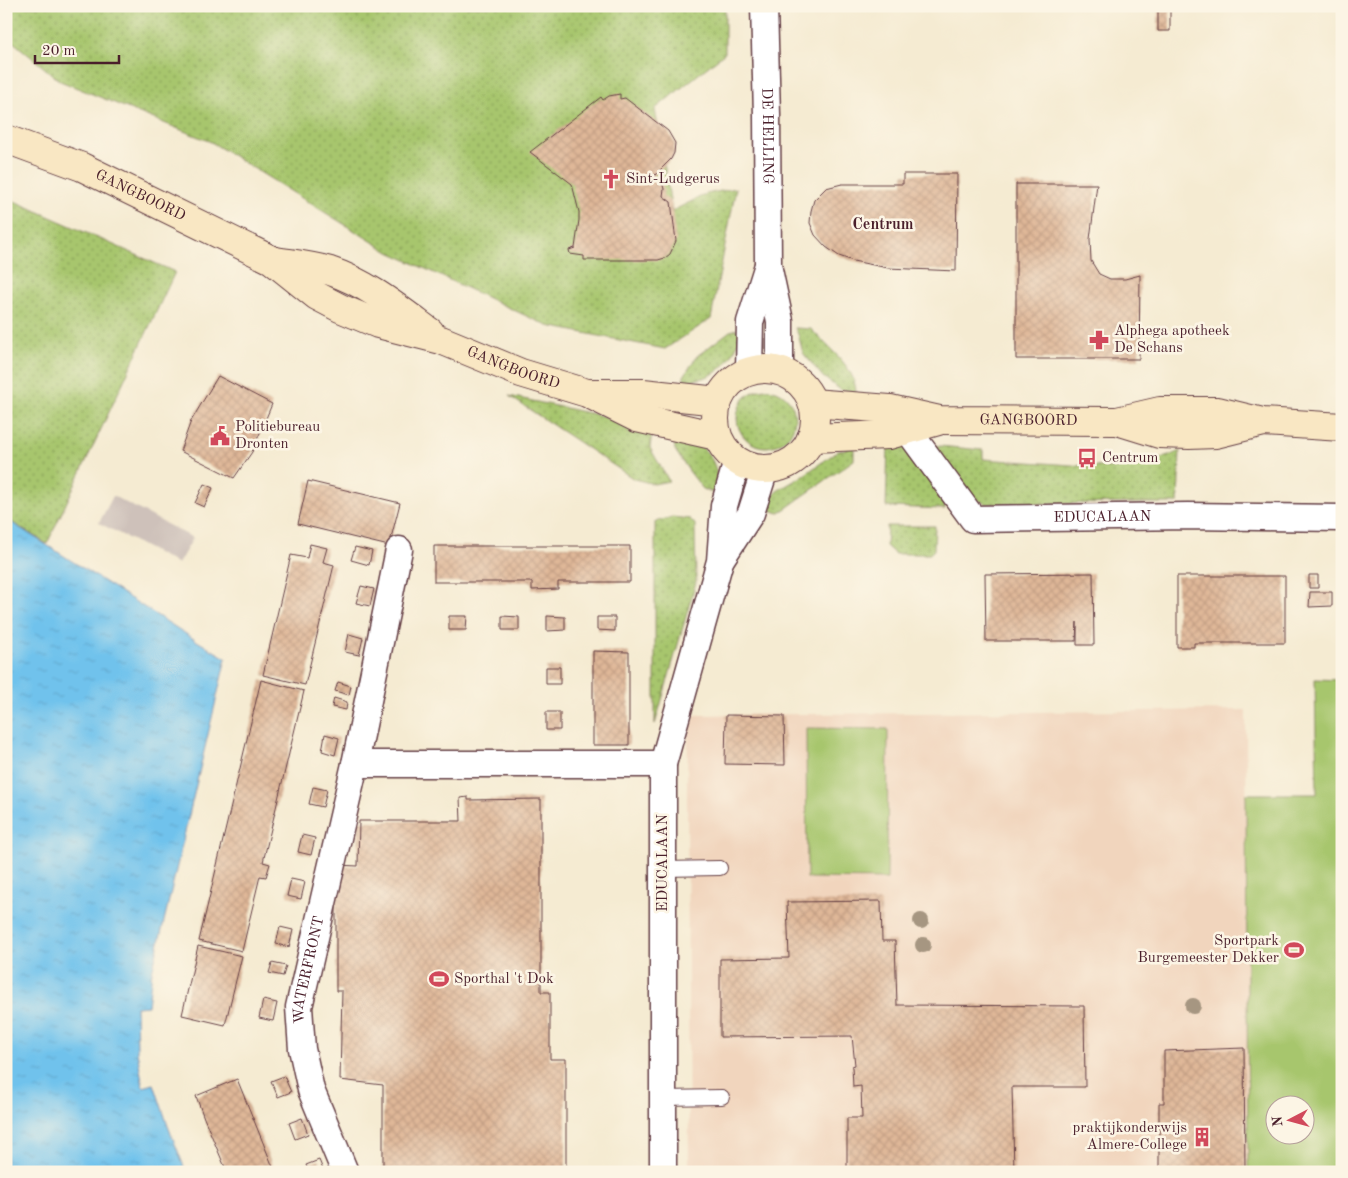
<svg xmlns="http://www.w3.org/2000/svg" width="1348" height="1178" viewBox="0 0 1348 1178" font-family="'Old Standard TT',serif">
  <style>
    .built { fill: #f1d5bd }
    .industrial { fill: #cec1ba }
    .grass { fill: url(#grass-dots); stroke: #78724c }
    .garden { fill: #a7c66d; stroke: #78724c; fill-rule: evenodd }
    .water { fill: url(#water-ripples); stroke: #5d708c }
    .building { fill: url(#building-cross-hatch) }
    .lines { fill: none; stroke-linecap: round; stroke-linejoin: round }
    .lane-casing { stroke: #643e44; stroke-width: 16 }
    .street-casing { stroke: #643e44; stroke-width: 29 }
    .secondary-casing { stroke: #643e44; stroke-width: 30 }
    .lane { stroke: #fff; stroke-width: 14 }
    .street { stroke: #fff; stroke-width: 26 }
    .secondary { stroke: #f9e7c3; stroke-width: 28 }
    .tree { fill: #a69681 }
    .labels { text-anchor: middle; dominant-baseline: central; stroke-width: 5; stroke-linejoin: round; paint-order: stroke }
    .street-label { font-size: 15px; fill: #4a1f2b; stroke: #fcf5e5 }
    .poi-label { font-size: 15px; fill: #4a1f2b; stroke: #fcf5e5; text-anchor: start }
    .neighbourhood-label { font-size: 16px; font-weight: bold; fill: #4a1f2b; stroke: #fcf5e5 }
  </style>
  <defs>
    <pattern id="grass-dots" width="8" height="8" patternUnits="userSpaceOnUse" patternTransform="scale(1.25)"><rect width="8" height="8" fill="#a7c66d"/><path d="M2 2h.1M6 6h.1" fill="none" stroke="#8aa05a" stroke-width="1.8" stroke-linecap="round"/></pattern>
    <pattern id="water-ripples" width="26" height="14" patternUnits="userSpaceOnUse" patternTransform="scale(1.25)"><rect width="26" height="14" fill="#70c2ec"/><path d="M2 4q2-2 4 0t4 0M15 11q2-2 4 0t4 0" fill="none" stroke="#62a6cb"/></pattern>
    <pattern id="building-cross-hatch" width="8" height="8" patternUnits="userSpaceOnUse" patternTransform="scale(1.25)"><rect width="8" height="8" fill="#dfb798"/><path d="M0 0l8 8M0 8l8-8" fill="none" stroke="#c19d83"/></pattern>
  </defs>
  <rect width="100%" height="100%" fill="#fcf5e5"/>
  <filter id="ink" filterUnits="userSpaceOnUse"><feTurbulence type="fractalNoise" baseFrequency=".02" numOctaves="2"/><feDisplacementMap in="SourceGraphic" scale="10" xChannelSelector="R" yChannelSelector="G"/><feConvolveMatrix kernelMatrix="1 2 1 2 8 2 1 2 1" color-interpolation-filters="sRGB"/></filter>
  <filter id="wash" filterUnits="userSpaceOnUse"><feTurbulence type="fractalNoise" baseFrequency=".0096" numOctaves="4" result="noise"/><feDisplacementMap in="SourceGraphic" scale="20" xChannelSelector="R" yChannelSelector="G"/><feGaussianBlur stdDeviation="1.12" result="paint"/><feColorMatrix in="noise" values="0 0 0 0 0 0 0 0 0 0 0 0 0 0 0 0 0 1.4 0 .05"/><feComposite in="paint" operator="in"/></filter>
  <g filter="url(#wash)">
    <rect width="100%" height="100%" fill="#f5ebd2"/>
    <path class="built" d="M1246,710L1248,1172H689L687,786L688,736L695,715Z"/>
    <path class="industrial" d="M113,496L193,538L178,564L99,523Z"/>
    <path class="grass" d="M6,6H725V53L655,109L672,211L706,194L736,188L711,319L665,349L548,326L389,252L211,142L60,81L6,36Z
      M12,200L175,272L47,544L6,519V214Z
      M742,328C736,358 718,382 684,380V376L697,356L730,331Z
      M795,328L811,329L817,335C833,352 855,368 856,392L841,390L823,377L803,353L798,334Z
      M737 418a29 29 0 1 1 58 0a29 29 0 1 1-58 0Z
      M509,396L603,416L652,432L650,448L669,481L654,484L634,479Z
      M675,436C682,438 692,440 698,444C715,456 719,475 718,494L703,489L689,471L675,450L674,442Z
      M888,444H905L944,493L945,509L886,507Z
      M928,445L983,450V459L1116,468L1169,456L1180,451L1178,503L986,504L975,499Z
      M854,447V460L785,509L778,513L763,507L777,491L801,477L838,451Z
      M672,517L690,519L695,524L696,582L655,724V522Z
      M887,526H935L934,550L930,554H895L886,546Z"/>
    <path class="garden" d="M1315,679L1342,680V1172H1248L1246,794H1317ZM1276,1106H1306V1136H1276Z
      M806,728L888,729L887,879L807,878Z"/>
    <path class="water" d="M6,519L197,641L226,658L152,972L148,1006L136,1007L137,1051L143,1087L154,1084L168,1126L186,1172H6Z"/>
    <g id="blocks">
      <path class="building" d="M1158,6H1170V31H1158Z
        M620,94V99L625,98L668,131L675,143L674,153L671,159L654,176L662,182L664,189L663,196L671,202L676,241L670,254L665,258L658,260H584V256L570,254L569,250L575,248L579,220V212L572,184L530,152L601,97L603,100L609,96Z
        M903,174H957L956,271L888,268L853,261L839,256L826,247L815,235L810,223L811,211L814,200L826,188L842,184H903Z
        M1016,184H1097L1090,239L1091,261L1099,274L1110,279H1125L1140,275L1139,359H1016Z
        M218,376L272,404L252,452L234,478L180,451L191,421Z
        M308,481L400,503L389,546L298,524Z
        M204,484L213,488L204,507L195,503Z
        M310,544L327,548L323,562L334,565L305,685L263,675L291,555L307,558Z
        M434,546H630V582H558V589L532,590V582H434Z
        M355,547L372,551L369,565L351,560Z
        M1093,573L1094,645H1077V622L1076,641H986L985,574Z
        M1309,575H1318V588H1309Z
        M1177,576H1285V643H1194V647H1177Z
        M361,586L374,589L370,606L356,603Z
        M1310,592H1332V606L1309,607Z
        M449,616H467L466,630H449Z
        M502,616L519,617V630H502Z
        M547,616L565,617V630L547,631Z
        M597,617H615V631L597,630Z
        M349,634L363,638L359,655L345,652Z
        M593,651L629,652V745H593Z
        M546,667H560V684H546Z
        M261,680L304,691L263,862L270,864L266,877L260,876L242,951L199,941Z
        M338,682L351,686L349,695L335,691Z
        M334,698L347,702L346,710L332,707Z
        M546,712H560V730H546Z
        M726,715L784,716L785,765L725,764Z
        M325,734L339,738L335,755L322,751Z
        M313,787L327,790L323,807L309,804Z
        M468,797V800L541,799V992H550V1059H566V1172H383V1085L340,1080L342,991H336V865L358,866L359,821H461L460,798Z
        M302,835L315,838L311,855L298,852Z
        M291,879L305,882L301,899L287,896Z
        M881,901L882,941H895L897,1005L1084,1006L1085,1087H1012L1014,1172H847V1118H862L861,1086L853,1087L852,1066L855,1065L852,1036L720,1037V959L789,958L787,902Z
        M280,927L293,930L289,947L276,944Z
        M198,946L242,956L225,1025L182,1015Z
        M272,963L286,966L283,976L269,973Z
        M263,1000L277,1003L273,1021L259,1018Z
        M1244,1048L1245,1172H1159V1103H1164V1051Z
        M284,1076L291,1092L278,1097L271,1081Z
        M237,1079L246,1101L275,1172H227L204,1118L196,1096Z
        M302,1118L308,1134L295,1139L289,1123Z
        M319,1160L324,1172H309L306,1165Z"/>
    </g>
  </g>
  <g filter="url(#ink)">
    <use href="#blocks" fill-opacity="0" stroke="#643e44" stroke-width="1"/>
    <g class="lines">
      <defs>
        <path id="lane" d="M663,869L720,868
          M663,1098L722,1097"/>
        <g id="street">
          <path id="s1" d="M764,6L767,115L768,265L780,321V371"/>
          <path d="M749,371L750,322L767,268"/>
          <path id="s2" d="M907,429L973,519L1188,516L1342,518"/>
          <path d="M721,559L751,513L765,469"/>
          <path d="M355,764H663"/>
          <path id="s3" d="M345,1172L311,1090L302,1049L299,1007L355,764L399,550"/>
          <path d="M663,1172V764L720,561L724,506L737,461"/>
        </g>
        <g id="secondary">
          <path id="s4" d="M6,139L82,167L272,260L317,296L340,308L378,324L441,340L521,373L587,393L637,418L717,436"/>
          <path d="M276,261C294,264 313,266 330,271C367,283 399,309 430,332"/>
          <circle cx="765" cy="419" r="50"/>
          <path d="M593,393H643L718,401"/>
          <path id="s5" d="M812,403L890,409L939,420L1117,421L1160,411H1218L1263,422L1342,427"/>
          <path d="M1117,421L1159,434L1189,435L1216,434L1260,423"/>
          <path d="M811,438L889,435L938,421"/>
        </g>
      </defs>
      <use href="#lane" class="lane-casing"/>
      <use href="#street" class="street-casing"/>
      <use href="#secondary" class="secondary-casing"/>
      <use href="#lane" class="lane"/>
      <use href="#street" class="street"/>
      <use href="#secondary" class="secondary"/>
    </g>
    <g class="tree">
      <circle cx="921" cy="921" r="8"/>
      <circle cx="923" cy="945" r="8"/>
      <circle cx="1193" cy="1006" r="8"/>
    </g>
  </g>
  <defs>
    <symbol id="church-bare" viewBox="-9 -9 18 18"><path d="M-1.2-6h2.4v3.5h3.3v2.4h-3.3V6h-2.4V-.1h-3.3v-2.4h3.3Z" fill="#d1495b" stroke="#fcf5e5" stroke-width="2.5" paint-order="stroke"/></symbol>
    <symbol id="pharmacy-bare" viewBox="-9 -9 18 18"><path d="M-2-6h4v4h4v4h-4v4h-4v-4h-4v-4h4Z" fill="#d1495b" stroke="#fcf5e5" stroke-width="2.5" paint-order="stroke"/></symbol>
    <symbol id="civic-bare" viewBox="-9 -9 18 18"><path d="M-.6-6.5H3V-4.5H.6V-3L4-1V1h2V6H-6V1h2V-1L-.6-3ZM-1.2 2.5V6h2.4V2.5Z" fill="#d1495b" stroke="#fcf5e5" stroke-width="2.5" paint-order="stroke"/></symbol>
    <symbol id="bus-bare" viewBox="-9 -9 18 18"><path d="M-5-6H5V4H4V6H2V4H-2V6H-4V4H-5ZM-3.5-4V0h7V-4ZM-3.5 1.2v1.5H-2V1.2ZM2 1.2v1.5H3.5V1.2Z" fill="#d1495b" stroke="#fcf5e5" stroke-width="2.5" paint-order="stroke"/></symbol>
    <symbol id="stadium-bare" viewBox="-9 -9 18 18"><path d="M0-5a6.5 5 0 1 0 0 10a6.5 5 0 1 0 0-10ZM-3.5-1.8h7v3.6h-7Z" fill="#d1495b" stroke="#fcf5e5" stroke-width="2.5" paint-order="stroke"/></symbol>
    <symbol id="building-bare" viewBox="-9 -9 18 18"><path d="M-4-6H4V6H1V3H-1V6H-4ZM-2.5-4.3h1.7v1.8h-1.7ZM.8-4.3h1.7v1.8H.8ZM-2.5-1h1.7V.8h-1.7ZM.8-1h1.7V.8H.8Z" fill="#d1495b" stroke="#fcf5e5" stroke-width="2.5" paint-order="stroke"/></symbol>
  </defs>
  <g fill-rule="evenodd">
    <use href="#church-bare" x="597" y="165" width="28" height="28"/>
    <use href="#pharmacy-bare" x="1085" y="326" width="28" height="28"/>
    <use href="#civic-bare" x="206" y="422" width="28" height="28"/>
    <use href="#bus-bare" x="1073" y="444" width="28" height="28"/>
    <use href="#stadium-bare" x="1280" y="936" width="28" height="28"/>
    <use href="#stadium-bare" x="425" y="965" width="28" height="28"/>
    <use href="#building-bare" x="1188" y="1123" width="28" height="28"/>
  </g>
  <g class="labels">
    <g class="street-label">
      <text stroke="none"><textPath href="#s1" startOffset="130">DE HELLING</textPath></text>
      <text stroke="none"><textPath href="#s4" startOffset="146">GANGBOORD</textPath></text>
      <text stroke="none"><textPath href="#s4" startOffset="560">GANGBOORD</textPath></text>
      <text stroke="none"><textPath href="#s5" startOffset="218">GANGBOORD</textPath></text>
      <text stroke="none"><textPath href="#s2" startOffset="241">EDUCALAAN</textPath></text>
      <text transform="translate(663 863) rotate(-90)">EDUCALAAN</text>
      <text stroke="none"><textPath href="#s3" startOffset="211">WATERFRONT</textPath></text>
    </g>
    <g class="poi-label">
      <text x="626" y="179">Sint-Ludgerus</text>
      <text x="1114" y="331">Alphega apotheek<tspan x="1114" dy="17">De Schans</tspan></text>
      <text x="235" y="427">Politiebureau<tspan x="235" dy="17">Dronten</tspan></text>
      <text x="1102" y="458">Centrum</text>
      <text x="1279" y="941" text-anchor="end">Sportpark<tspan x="1279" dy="17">Burgemeester Dekker</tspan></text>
      <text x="454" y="979">Sporthal 't Dok</text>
      <text x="1187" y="1128" text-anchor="end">praktijkonderwijs<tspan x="1187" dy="17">Almere-College</tspan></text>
    </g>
    <g class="neighbourhood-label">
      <text x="883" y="225">Centrum</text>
    </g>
  </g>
  <rect width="1348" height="1178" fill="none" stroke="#fcf5e5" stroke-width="25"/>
  <g transform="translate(1290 1120) rotate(264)"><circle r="24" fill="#fcf5e5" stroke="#b59f9b"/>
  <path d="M0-4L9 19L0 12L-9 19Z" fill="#d1495b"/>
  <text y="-8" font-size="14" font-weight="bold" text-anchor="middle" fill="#4a1f2b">N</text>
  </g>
  <path d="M35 55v8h84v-8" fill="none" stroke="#4a1f2b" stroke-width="2.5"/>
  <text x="42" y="55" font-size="15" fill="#4a1f2b" stroke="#fcf5e5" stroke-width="4" paint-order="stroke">20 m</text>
</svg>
